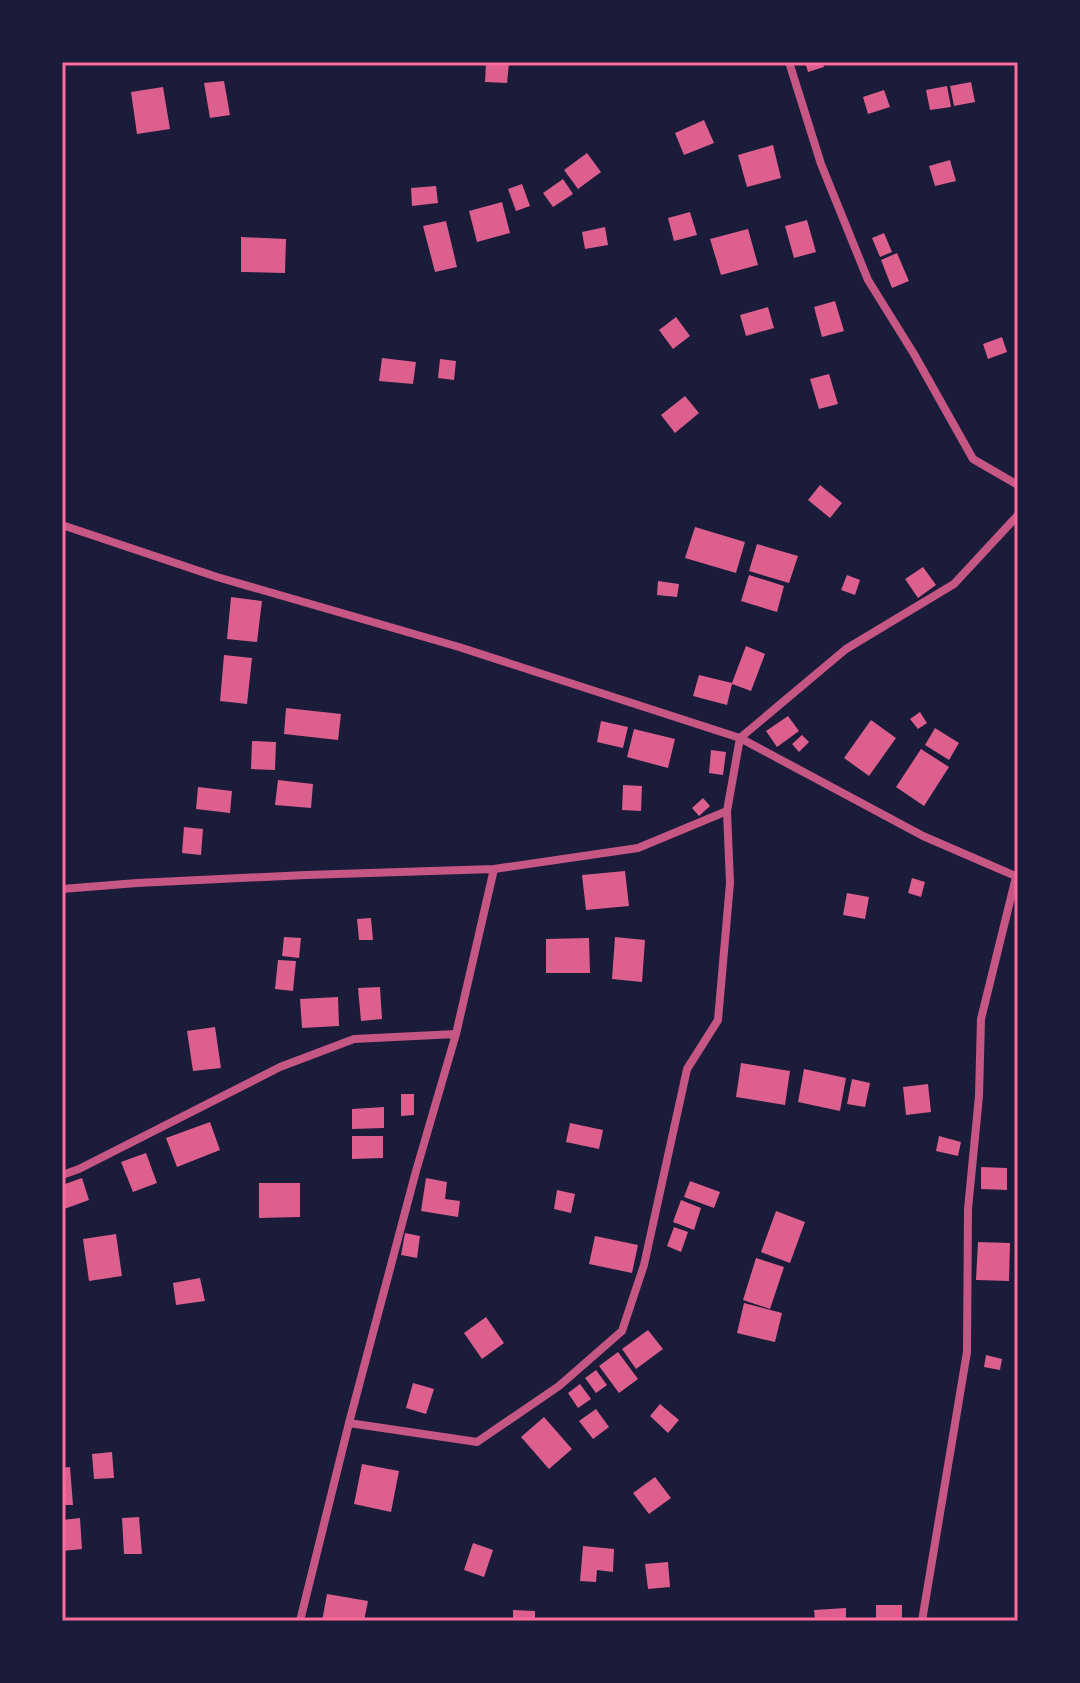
<svg xmlns="http://www.w3.org/2000/svg" width="1080" height="1683" viewBox="0 0 1080 1683" font-family="'Noto Serif',serif">
  <style>
    .building { fill: #dd5f8e }
    .lines { fill: none; stroke-linecap: round; stroke-linejoin: round }
    .minor { stroke: #c65784; stroke-width: 8 }
    .neatline { fill: none; stroke: #ff6b9d; stroke-width: 3 }
  </style>
  <rect width="100%" height="100%" fill="#1b1b3a"/>
  <path class="building" d="M486,62L509,63L507,83L485,82Z
    M805,62H822L824,67L808,72Z
    M224,81L230,115L210,118L204,83Z
    M971,82L975,102L954,106L950,86Z
    M947,86L951,107L930,110L926,90Z
    M163,87L170,129L137,134L131,92Z
    M884,90L890,107L868,114L863,97Z
    M704,120L714,143L684,155L675,133Z
    M773,145L781,178L747,187L738,155Z
    M587,153L601,172L578,189L564,170Z
    M950,160L956,181L935,186L929,166Z
    M563,179L573,194L553,207L543,193Z
    M522,184L530,206L516,211L508,189Z
    M436,186L438,203L412,206L411,188Z
    M502,202L510,233L477,242L469,211Z
    M690,212L697,235L674,241L668,218Z
    M807,220L816,252L794,258L785,226Z
    M446,221L457,267L435,272L423,226Z
    M605,227L608,245L585,249L582,232Z
    M748,229L758,265L721,275L710,239Z
    M884,233L892,252L880,257L872,238Z
    M241,237L286,239L285,273L241,272Z
    M897,253L909,281L892,288L881,260Z
    M835,301L844,331L822,337L814,307Z
    M768,307L774,328L746,336L740,315Z
    M676,317L690,336L673,349L659,330Z
    M1002,337L1007,352L988,359L983,344Z
    M382,358L416,362L413,384L379,381Z
    M440,359L456,361L454,380L438,378Z
    M829,374L838,404L819,409L810,379Z
    M685,396L699,413L675,433L661,415Z
    M820,485L842,503L830,518L808,500Z
    M695,527L745,542L736,573L685,558Z
    M757,544L798,556L789,583L749,571Z
    M923,567L936,585L918,598L905,579Z
    M749,575L784,586L777,612L741,601Z
    M847,575L860,580L855,595L841,590Z
    M658,581L679,584L677,597L657,595Z
    M231,597L262,601L257,642L227,639Z
    M746,646L765,654L751,691L732,684L727,705L693,696L699,675L732,683Z
    M224,655L252,658L247,704L220,701Z
    M286,708L341,714L338,740L284,734Z
    M920,712L927,723L918,729L910,719Z
    M788,716L799,731L777,747L766,731Z
    M871,720L896,738L869,776L844,758Z
    M601,721L628,727L623,748L597,742Z
    M935,728L959,743L949,760L925,745Z
    M634,729L675,739L668,768L627,757Z
    M802,735L809,742L799,752L792,744Z
    M252,741L276,742L275,770L251,769Z
    M921,749L949,767L924,806L896,787Z
    M711,750L726,752L723,775L709,773Z
    M278,780L313,784L311,808L275,805Z
    M623,785L642,786L641,811L622,810Z
    M198,787L232,791L230,813L196,809Z
    M703,798L710,806L699,816L692,808Z
    M184,827L203,829L201,855L182,853Z
    M625,871L629,906L586,910L582,875Z
    M912,878L925,882L921,897L908,893Z
    M847,893L869,897L865,919L843,915Z
    M371,918L373,940H359L357,919Z
    M284,937L301,938L299,958L282,956Z
    M615,937L645,940L642,982L612,979Z
    M589,938L590,973H546V939Z
    M278,960L296,961L293,991L275,989Z
    M380,987L382,1019L361,1021L358,988Z
    M338,997L339,1026L302,1028L300,999Z
    M215,1027L221,1068L193,1071L187,1031Z
    M741,1063L790,1071L785,1105L736,1097Z
    M804,1069L846,1078L840,1111L798,1102Z
    M852,1079L870,1083L865,1107L847,1104Z
    M928,1084L931,1112L906,1115L903,1087Z
    M401,1094H414V1115L401,1116Z
    M384,1107V1128L352,1129V1109Z
    M210,1122L220,1150L177,1167L166,1138Z
    M570,1123L603,1130L599,1149L566,1142Z
    M352,1136H383V1158L352,1159Z
    M939,1136L961,1142L958,1156L936,1151Z
    M146,1153L157,1183L133,1192L121,1162Z
    M981,1167L1007,1168V1190L981,1189Z
    M82,1178L89,1200L64,1209L62,1185Z
    M426,1178L447,1182L445,1199L460,1201L458,1217L421,1211Z
    M690,1181L720,1192L714,1208L684,1197Z
    M259,1183H300V1217L259,1218Z
    M557,1190L575,1194L571,1213L554,1209Z
    M681,1200L701,1208L694,1230L673,1222Z
    M776,1211L805,1222L790,1263L761,1252Z
    M674,1227L688,1232L681,1252L667,1246Z
    M405,1233L420,1236L417,1258L401,1255Z
    M116,1234L122,1276L89,1281L83,1239Z
    M595,1236L638,1245L632,1273L589,1264Z
    M978,1242L1010,1243L1009,1281L976,1280Z
    M756,1258L784,1267L770,1309L743,1300Z
    M200,1278L205,1301L176,1305L173,1283Z
    M744,1303L782,1313L775,1342L737,1333Z
    M486,1317L504,1343L482,1359L464,1333Z
    M648,1330L663,1349L636,1369L622,1349Z
    M618,1352L638,1379L619,1393L599,1366Z
    M986,1355L1002,1359L1000,1370L984,1367Z
    M596,1370L607,1385L596,1393L585,1378Z
    M413,1383L434,1389L426,1414L406,1408Z
    M580,1384L591,1399L578,1408L568,1393Z
    M660,1404L679,1420L668,1433L650,1416Z
    M596,1409L609,1427L593,1439L579,1421Z
    M544,1417L572,1449L549,1469L521,1437Z
    M112,1452L114,1478L94,1479L92,1454Z
    M362,1464L399,1471L391,1512L354,1504Z
    M70,1467L73,1505H62V1468Z
    M655,1477L671,1498L649,1514L633,1493Z
    M139,1517L142,1554H124L122,1518Z
    M80,1518L82,1549L62,1551V1520Z
    M473,1543L493,1550L484,1577L464,1570Z
    M583,1546L614,1549L613,1572L597,1570L596,1582L580,1581Z
    M668,1562L670,1587L648,1589L645,1564Z
    M327,1594L368,1601L364,1621H322Z
    M876,1605H902V1621H876Z
    M846,1608V1621H815L814,1610Z
    M513,1610L535,1611V1621H513Z"/>
  <g class="lines">
    <path class="minor" d="M789,62L821,164L868,280L914,354L973,459L1018,485
      M62,525L217,577L459,647L740,738L923,836L1018,877
      M62,889L137,883L306,875L494,869L638,848L727,811L740,738L846,649L954,584L1018,515
      M62,1175L79,1169L280,1067L354,1039L456,1034
      M349,1423L477,1442L559,1386L622,1331L644,1265L687,1069L718,1020L730,883L727,811
      M300,1621L349,1423L416,1171L456,1034L494,869
      M922,1621L967,1352L968,1209L979,1096L981,1019L1016,877"/>
  </g>
  <rect width="1080" height="1683" fill="none" stroke="#1b1b3a" stroke-width="128"/>
  <rect x="64" y="64" width="952" height="1555" class="neatline"/>
</svg>
